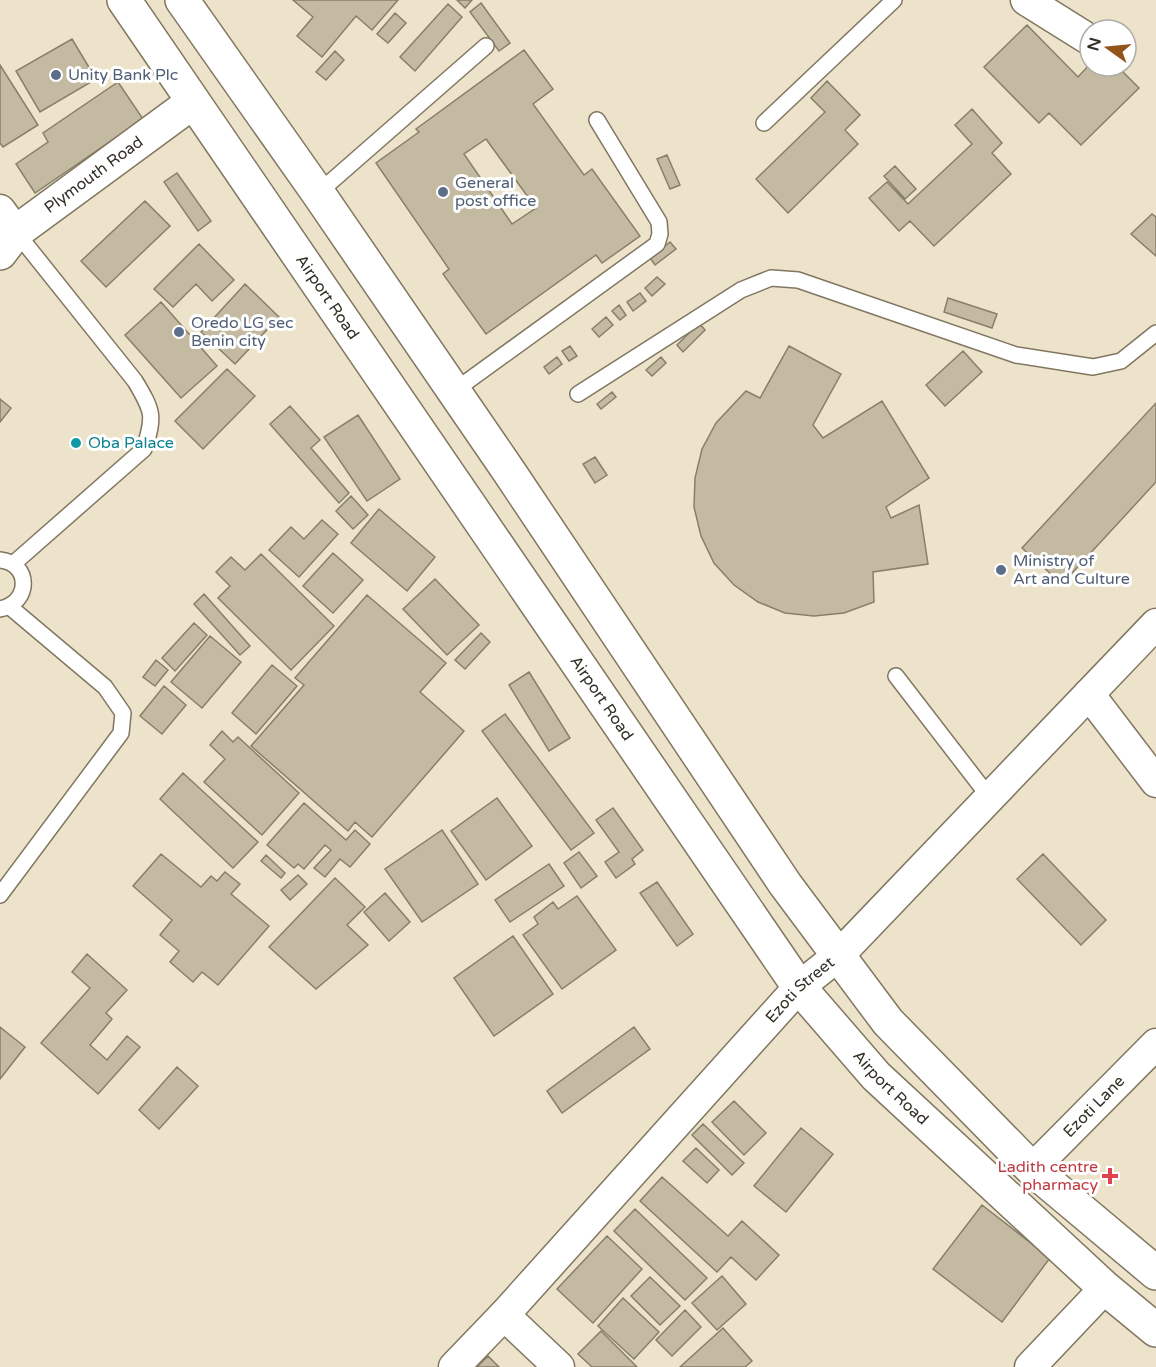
<svg xmlns="http://www.w3.org/2000/svg" width="1156" height="1367" viewBox="0 0 1156 1367" font-family="'Varela Round',sans-serif">
  <style>
    .building { fill: #c4baa2; stroke: #887f68; stroke-width: 1.5; fill-rule: evenodd }
    .lines { fill: none; stroke-linecap: round; stroke-linejoin: round }
    .lane-casing { stroke: #817761; stroke-width: 18 }
    .street-casing { stroke: #817761; stroke-width: 33 }
    .secondary-casing { stroke: #817761; stroke-width: 36 }
    .lane { stroke: #fff; stroke-width: 15 }
    .street { stroke: #fff; stroke-width: 30 }
    .secondary { stroke: #fff; stroke-width: 33 }
    .service-dot { fill: #5c6f8a; stroke: #fff; stroke-width: 2 }
    .culture-dot { fill: #0f9aa8; stroke: #fff; stroke-width: 2 }
    .health-dot { fill: #e0444e; stroke: #fff; stroke-width: 2 }
    .labels { text-anchor: middle; dominant-baseline: central; stroke-width: 6; stroke-linejoin: round; paint-order: stroke }
    .service-label { font-size: 16px; fill: #4e5e75; stroke: #fff; text-anchor: start }
    .street-label { font-size: 16px; fill: #332f25; stroke: #fff }
    .culture-label { font-size: 16px; fill: #0d838f; stroke: #fff; text-anchor: start }
    .health-label { font-size: 16px; fill: #be3a42; stroke: #fff; text-anchor: end }
  </style>
  <rect width="100%" height="100%" fill="#ede3ca"/>
  <path class="building" d="M293,0H398L372,30L356,16L322,57L297,36L313,17Z
    M457,0H472L465,8Z
    M481,3L510,43L499,51L470,12Z
    M448,4L462,17L415,71L400,57Z
    M395,13L406,23L388,43L377,34Z
    M1027,25L1078,77L1090,64V66H1117L1139,88L1081,145L1049,113L1039,123L984,67Z
    M72,39L96,79L40,112L16,71Z
    M524,50L553,89L533,104L584,175L592,169L640,236L602,263L596,255L486,334L443,274L449,269L376,163L419,132L416,129ZM486,139L536,208L512,224L464,154Z
    M335,51L344,60L326,80L316,72Z
    M0,65L38,125L3,147L0,143Z
    M827,81L860,115L845,130L858,144L788,213L756,179L825,112L811,98Z
    M118,82L143,119L35,193L16,164L48,142L43,133Z
    M972,109L1002,143L992,153L1011,174L934,246L910,221L899,231L869,198L887,182L908,204L972,144L955,125Z
    M667,155L680,185L670,189L657,159Z
    M895,166L916,189L905,199L884,176Z
    M177,173L211,221L198,231L164,182Z
    M145,201L170,226L106,287L81,261Z
    M1152,214L1156,217V256L1131,234Z
    M670,242L676,249L655,265L650,258Z
    M199,244L234,280L212,301L196,284L173,307L154,289Z
    M657,277L665,284L652,296L645,288Z
    M245,284L279,317L235,364L201,332Z
    M640,293L646,301L633,311L627,302Z
    M948,298L997,314L992,328L944,312Z
    M161,302L217,366L181,398L125,335Z
    M619,305L626,315L620,320L612,311Z
    M606,317L613,325L599,337L592,329Z
    M699,323L705,330L683,352L677,345Z
    M570,346L577,356L569,361L562,351Z
    M789,346L841,374L813,425L823,438L882,401L929,478L886,507L891,518L919,505L928,564L873,572L874,602L844,613L814,616L785,613L758,602L734,585L714,563L701,536L694,507L695,478L702,449L716,423L746,391L760,398Z
    M963,351L982,372L945,406L926,385Z
    M557,357L562,364L549,374L544,367Z
    M661,357L666,363L652,376L646,370Z
    M227,369L255,396L203,449L175,421Z
    M612,392L616,397L601,409L597,404Z
    M0,399L11,408L0,422Z
    M1156,403V482L1062,584L1022,548Z
    M290,406L320,440L311,448L349,493L339,503L270,424Z
    M358,415L400,479L367,501L324,437Z
    M595,457L607,475L595,483L583,464Z
    M351,496L368,515L353,529L336,511Z
    M379,509L435,557L407,591L351,543Z
    M322,520L338,534L299,577L269,550L291,527L304,539Z
    M333,553L363,580L333,613L303,586Z
    M261,554L334,626L291,670L218,598L230,586L216,572L231,557L245,570Z
    M435,579L479,625L447,655L403,609Z
    M204,594L250,646L240,655L194,604Z
    M367,595L446,663L420,692L464,731L372,837L355,822L348,831L251,746L304,685L295,678Z
    M194,623L207,635L175,671L162,658Z
    M481,633L490,642L465,669L455,660Z
    M210,636L241,662L202,708L171,682Z
    M156,660L168,670L155,686L143,677Z
    M272,665L297,686L256,734L232,713Z
    M529,672L570,738L549,751L509,685Z
    M164,686L186,705L162,734L140,716Z
    M505,714L594,833L571,850L482,731Z
    M222,731L233,742L238,737L299,793L262,835L204,782L225,759L210,745Z
    M183,773L258,842L233,868L160,799Z
    M497,798L532,846L486,880L451,831Z
    M304,803L346,840L355,830L370,844L350,867L340,859L325,877L314,868L331,850L325,845L304,869L298,864L294,868L267,845Z
    M613,808L643,850L632,859L635,864L616,878L605,862L619,852L596,820Z
    M442,830L478,884L422,922L385,869Z
    M579,852L597,876L581,888L564,863Z
    M161,854L201,887L211,876L217,881L225,872L240,884L231,894L269,926L218,985L202,972L193,982L170,962L179,951L160,935L172,920L133,886Z
    M1043,854L1106,920L1081,945L1017,879Z
    M266,855L285,873L281,878L261,861Z
    M549,864L564,886L510,922L495,900Z
    M298,875L307,884L290,900L281,890Z
    M335,878L365,907L347,925L368,945L316,989L269,947Z
    M657,882L693,934L677,946L640,893Z
    M385,893L410,922L389,941L364,912Z
    M577,896L616,950L562,989L523,935L538,924L534,917L553,902L558,909Z
    M513,936L553,994L494,1036L454,978Z
    M87,954L127,990L106,1013L112,1019L90,1045L107,1060L127,1036L140,1047L98,1094L41,1043L90,988L72,972Z
    M0,1027L25,1047L0,1079Z
    M634,1027L650,1049L562,1113L547,1091Z
    M177,1067L198,1086L159,1129L139,1110Z
    M734,1101L766,1133L744,1155L712,1122Z
    M703,1124L744,1163L732,1175L692,1135Z
    M801,1128L833,1154L786,1212L754,1186Z
    M696,1148L719,1170L707,1183L683,1161Z
    M662,1177L728,1236L742,1221L779,1255L756,1280L731,1257L717,1272L640,1201Z
    M982,1205L1050,1258L1002,1322L933,1269Z
    M635,1209L707,1278L685,1300L614,1231Z
    M607,1236L642,1269L593,1323L557,1289Z
    M722,1276L746,1304L717,1330L692,1303Z
    M650,1277L680,1306L660,1325L631,1296Z
    M623,1298L659,1332L634,1359L598,1326Z
    M685,1310L701,1327L672,1356L656,1340Z
    M723,1328L752,1361L745,1367H680Z
    M601,1331L637,1367H592L578,1354Z
    M488,1356L499,1367H477Z"/>
  <g class="lines">
    <defs>
      <path id="lane" d="M764,123L894,0
        M318,193L486,46
        M454,391L657,244L660,234L659,222L597,120
        M578,394L741,290L771,278L798,280L1016,355L1093,367L1121,361L1156,333
        M0,560C31,563 31,603 0,609
        M13,564L144,449C155,416 153,411 135,381L16,232
        M896,676L990,798
        M0,895L121,733L123,713L105,687L10,607"/>
      <g id="street">
        <path d="M1026,0L1090,40"/>
        <path d="M0,210L16,232"/>
        <path d="M1089,694L1156,782"/>
        <path id="s1" d="M1032,1169L1156,1044"/>
        <path d="M504,1315L559,1367"/>
        <path id="s2" d="M454,1367L504,1315L799,987L839,955L1156,624"/>
        <path d="M1030,1367L1105,1288"/>
      </g>
      <g id="secondary">
        <path id="s3" d="M124,0L799,987L876,1076L1105,1288L1156,1330"/>
        <path d="M182,0L318,193L508,470L785,884L888,1022L1032,1169L1156,1273"/>
        <path id="s4" d="M0,253L16,232L193,102"/>
      </g>
    </defs>
    <use href="#lane" class="lane-casing"/>
    <use href="#street" class="street-casing"/>
    <use href="#secondary" class="secondary-casing"/>
    <use href="#lane" class="lane"/>
    <use href="#street" class="street"/>
    <use href="#secondary" class="secondary"/>
  </g>
  <g class="service-dot">
    <circle cx="56" cy="75" r="6"/>
    <circle cx="443" cy="192" r="6"/>
    <circle cx="179" cy="332" r="6"/>
    <circle cx="1001" cy="570" r="6"/>
  </g>
  <circle class="culture-dot" cx="76" cy="443" r="6"/>
  <path class="health-dot" d="M1107 1167h6v6h6v6h-6v6h-6v-6h-6v-6h6z"/>
  <g class="labels">
    <g class="service-label">
      <text x="68" y="75">Unity Bank Plc</text>
      <text x="455" y="183">General<tspan x="455" dy="18">post office</tspan></text>
      <text x="191" y="323">Oredo LG sec<tspan x="191" dy="18">Benin city</tspan></text>
      <text x="1013" y="561">Ministry of<tspan x="1013" dy="18">Art and Culture</tspan></text>
    </g>
    <g class="street-label">
      <text stroke="none"><textPath href="#s4" startOffset="123">Plymouth Road</textPath></text>
      <text stroke="none"><textPath href="#s3" startOffset="360">Airport Road</textPath></text>
      <text stroke="none"><textPath href="#s3" startOffset="846">Airport Road</textPath></text>
      <text stroke="none"><textPath href="#s2" startOffset="512">Ezoti Street</textPath></text>
      <text stroke="none"><textPath href="#s3" startOffset="1332">Airport Road</textPath></text>
      <text stroke="none"><textPath href="#s1" startOffset="88">Ezoti Lane</textPath></text>
    </g>
    <g class="culture-label">
      <text x="88" y="443">Oba Palace</text>
    </g>
    <g class="health-label">
      <text x="1098" y="1167">Ladith centre<tspan x="1098" dy="18">pharmacy</tspan></text>
    </g>
  </g>
  <g transform="translate(1108 48) rotate(285)"><circle r="28" fill="#ffffff" stroke="#adaca8" stroke-width="1.5"/>
  <path d="M0-4.5L10 22L0 15L-10 22Z" fill="#93541b"/>
  <text y="-9" font-size="16" font-weight="bold" text-anchor="middle" fill="#332f25">N</text>
  </g>
</svg>
